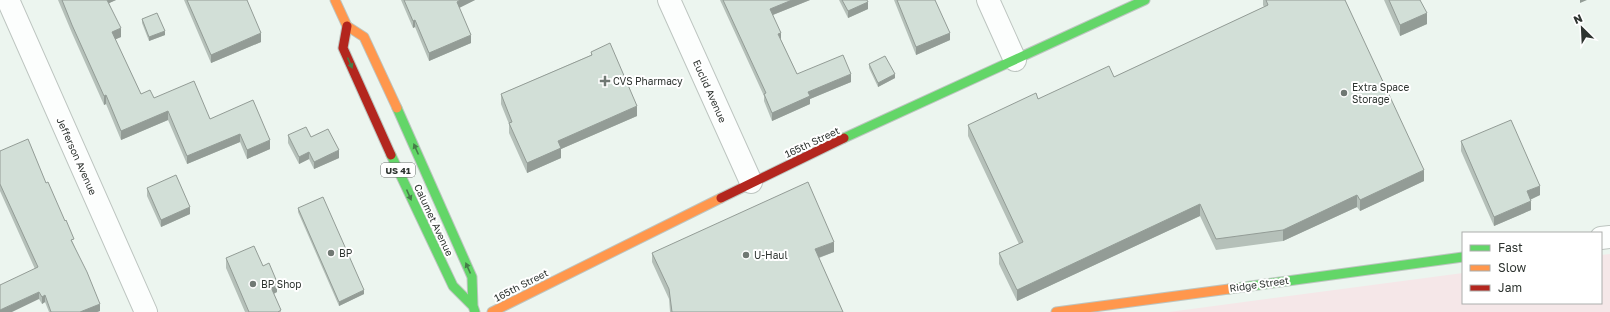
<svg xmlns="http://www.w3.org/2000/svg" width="1610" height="312" viewBox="0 0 1610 312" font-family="'Golos Text',sans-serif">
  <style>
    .green { fill: #f5e7e8 }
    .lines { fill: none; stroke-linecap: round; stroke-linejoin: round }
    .street-casing { stroke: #bdc5c0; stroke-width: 24 }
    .fast-casing { stroke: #bdc5c0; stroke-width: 11 }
    .slow-casing { stroke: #bdc5c0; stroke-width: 11 }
    .jam-casing { stroke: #bdc5c0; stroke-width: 11 }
    .street { stroke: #fcfefd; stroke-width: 22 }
    .fast { stroke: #63d668; stroke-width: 9 }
    .slow { stroke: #ff974d; stroke-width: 9 }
    .jam { stroke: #b3261e; stroke-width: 9 }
    .wall { fill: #b5c0b9 }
    .shaded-wall { fill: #939c96 }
    .building { fill: #d2dfd7; stroke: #939c96 }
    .oneway { fill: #467d49 }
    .poi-dot { fill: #707873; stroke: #fff; stroke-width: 1.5 }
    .labels { text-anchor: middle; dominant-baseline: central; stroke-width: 4; stroke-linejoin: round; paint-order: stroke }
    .shield { fill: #fff; stroke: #6d716e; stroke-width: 1 }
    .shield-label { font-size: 9px; font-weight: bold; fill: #2e3430 }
    .poi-label { font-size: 10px; fill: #2e3430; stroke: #fff; text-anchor: start }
    .street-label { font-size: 10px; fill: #2e3430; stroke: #fff }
  </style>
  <rect width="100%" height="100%" fill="#ecf5ef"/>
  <path class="green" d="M1610,254V312H1169L1463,273V303H1601V255Z"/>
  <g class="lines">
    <defs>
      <path id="street" d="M8,0L146,312
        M669,0L751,182
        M988,0L1015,60
        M1601,238L1610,237"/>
      <path id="fast" d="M397,108L472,277L473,306
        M844,138L1145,0
        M391,155L453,286L473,306L475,312
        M1229,289L1463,257"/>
      <path id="slow" d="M335,0L347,26L364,37L397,108
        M492,312L721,198
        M1056,312L1229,289"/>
      <path id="jam" d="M347,26L343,48L391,155
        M721,198L844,138"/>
    </defs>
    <use href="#street" class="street-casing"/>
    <use href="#fast" class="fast-casing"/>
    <use href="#slow" class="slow-casing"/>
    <use href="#jam" class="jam-casing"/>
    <use href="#street" class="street"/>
    <use href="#fast" class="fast"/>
    <use href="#slow" class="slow"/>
    <use href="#jam" class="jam"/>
  </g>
  <path class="wall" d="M58,0H116L109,3L121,37L115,39L141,94L154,98L210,119L270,149L247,159L240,142L187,164L168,120L121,140L106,104L104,105L72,33Z
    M184,0H247L261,42L211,63Z
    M401,0H475L459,8L471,43L429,61L415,27L413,28Z
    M720,0H810L773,15L781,40L797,74L851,82L810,99V104L772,121L764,101V96Z
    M839,0H867L868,9L848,18Z
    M894,0H935L950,40L916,55Z
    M1263,0H1345L1424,181L1360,211L1357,207L1283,241L1216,250L1200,216L1017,301L999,264V253L1019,244L968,136V125L1114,77L1264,7L1263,5Z
    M1384,0H1420L1427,24L1400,36Z
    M142,19L165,35L149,41L142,23Z
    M591,52L637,116L561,149V158L527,173L509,133V124L501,104V94L591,55Z
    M869,64L895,78L878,87L869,68Z
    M288,135L311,137L339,158L314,169L309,159L299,164L288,143Z
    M1461,141L1540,195L1530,200L1531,210L1494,226L1461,151Z
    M0,151L46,183L74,245L100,311L97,312H49L45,302L42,304L39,299L35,269L0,191Z
    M147,188L190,214L161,227L147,196Z
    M298,208L364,294L339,306L298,212Z
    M834,252L819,258L843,312H670L669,299L652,262V253Z
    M226,258L263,266L277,292L274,294L281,312H245L226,268Z"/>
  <path class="shaded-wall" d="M105,0H116L105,5Z
    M460,0H475L457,9V2Z
    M792,0H810L770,16V9Z
    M1580,0H1587L1580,3Z
    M868,2V9L848,18V11Z
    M1427,13V24L1400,36V25Z
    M415,20V27L413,28V21Z
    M121,28V37L112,41V32Z
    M165,31V35L149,41V37Z
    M261,33V42L211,63V55Z
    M781,33V40L778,34Z
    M950,33V40L916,55V47Z
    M471,35V43L429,61V53Z
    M851,74V82L810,99V104L772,121V113L808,92Z
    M895,74V78L878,87V83Z
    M106,95V104L104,105V96Z
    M637,106V116L561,149V158L527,173V163L558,141Z
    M168,111V120L121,140V131Z
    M240,134V142L187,164V156Z
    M270,140V149L247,159V150Z
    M339,150V158L314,169V162Z
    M309,152V159L299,164V157Z
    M1424,170V181L1360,211V200Z
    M1540,186V195L1527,201V191Z
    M1357,195V207L1283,241V230Z
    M1531,201V210L1494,226V217Z
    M1200,204V216L1017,301V290Z
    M190,207V214L161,227V220Z
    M834,242V252L815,259V249Z
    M277,282V292L270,295V285Z
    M364,290V294L339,306V302Z
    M39,292V299L12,312H0V310Z
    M45,295V302L42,304V297Z
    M100,304V311L97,312H80Z"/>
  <path class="building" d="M62,0H107L121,28L112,32L141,94L150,90L154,98L194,81L210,119L253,100L270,140L247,150L240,134L187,156L168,111L121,131L106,95L104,96L72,25Z
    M187,0H247L261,33L211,55Z
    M404,0H460L457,2L471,35L429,53L415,20L413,21Z
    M723,0H792L770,9L781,33L778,34L797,74L843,55L851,74L808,92L810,96L772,113L764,94L766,93Z
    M842,0H867L868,2L848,11Z
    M897,0H935L950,33L916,47Z
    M1266,0H1345L1424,170L1360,200L1357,195L1283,230L1216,239L1200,204L1017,290L999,253L1023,242L968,125L1036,93L1038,99L1109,66L1114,77L1268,5Z
    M1389,0H1420L1427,13L1400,25Z
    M157,13L165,31L149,37L142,19Z
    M610,43L637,106L558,141L561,148L527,163L509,123L512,122L501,94L592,55L591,52Z
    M885,56L895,74L878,83L869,64Z
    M1511,120L1540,186L1527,191L1531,201L1494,217L1461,141Z
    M306,127L311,137L328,129L339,150L314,162L309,152L299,157L288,135Z
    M28,139L46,183L48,182L65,221L66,220L74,239L71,240L87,272L100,304L80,312H51L45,295L42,297L39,292L0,310V285L38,267L0,184V151Z
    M176,175L190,207L161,220L147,188Z
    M808,182L834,242L815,249L843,312H672L669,289L652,253Z
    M323,197L364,290L339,302L298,208Z
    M254,246L263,266L269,263L277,282L270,285L281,310L278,312H249L226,258Z"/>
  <defs><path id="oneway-solid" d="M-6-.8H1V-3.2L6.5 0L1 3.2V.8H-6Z"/></defs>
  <g class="oneway">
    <use href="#oneway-solid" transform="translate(350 63) rotate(66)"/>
    <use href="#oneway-solid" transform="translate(416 149) rotate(-114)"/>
    <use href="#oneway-solid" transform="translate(409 195) rotate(66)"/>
    <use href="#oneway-solid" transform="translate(468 268) rotate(-114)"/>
  </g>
  <g class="poi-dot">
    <path d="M603 75h4v4h4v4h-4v4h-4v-4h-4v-4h4z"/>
    <circle cx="1344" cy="93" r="4"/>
    <circle cx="331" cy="253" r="4"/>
    <circle cx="746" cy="255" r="4"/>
    <circle cx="253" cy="284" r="4"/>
  </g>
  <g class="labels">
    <rect class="shield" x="381" y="163" width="34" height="14" rx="3"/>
    <g class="shield-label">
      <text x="398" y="170">US 41</text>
    </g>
    <g class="poi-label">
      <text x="613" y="81">CVS Pharmacy</text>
      <text x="1352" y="87">Extra Space<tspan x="1352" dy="12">Storage</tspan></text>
      <text x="339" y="253">BP</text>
      <text x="754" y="255">U-Haul</text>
      <text x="261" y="284">BP Shop</text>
    </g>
    <g class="street-label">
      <text transform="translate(710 91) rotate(66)">Euclid Avenue</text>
      <text transform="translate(812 142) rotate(-25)">165th Street</text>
      <text transform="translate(77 156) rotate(66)">Jefferson Avenue</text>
      <text transform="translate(434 220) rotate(65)">Calumet Avenue</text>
      <text transform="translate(1259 284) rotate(-8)">Ridge Street</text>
      <text transform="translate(521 285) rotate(-27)">165th Street</text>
    </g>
  </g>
  <rect x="1462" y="232" width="140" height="72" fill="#ffffff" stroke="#abaeac"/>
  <rect x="1470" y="245" width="20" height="6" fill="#63d668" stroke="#abaeac"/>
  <text x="1498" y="252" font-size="12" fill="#2e3430">Fast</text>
  <rect x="1470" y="265" width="20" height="6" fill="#ff974d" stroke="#abaeac"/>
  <text x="1498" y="272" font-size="12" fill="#2e3430">Slow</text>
  <rect x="1470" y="285" width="20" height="6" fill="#b3261e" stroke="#abaeac"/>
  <text x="1498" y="292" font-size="12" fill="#2e3430">Jam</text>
  <g transform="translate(1582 28) rotate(336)" stroke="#ffffff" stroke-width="3" paint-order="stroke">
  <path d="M0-3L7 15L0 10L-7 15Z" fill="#2e3430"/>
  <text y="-6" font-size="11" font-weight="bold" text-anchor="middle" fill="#2e3430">N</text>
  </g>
</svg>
